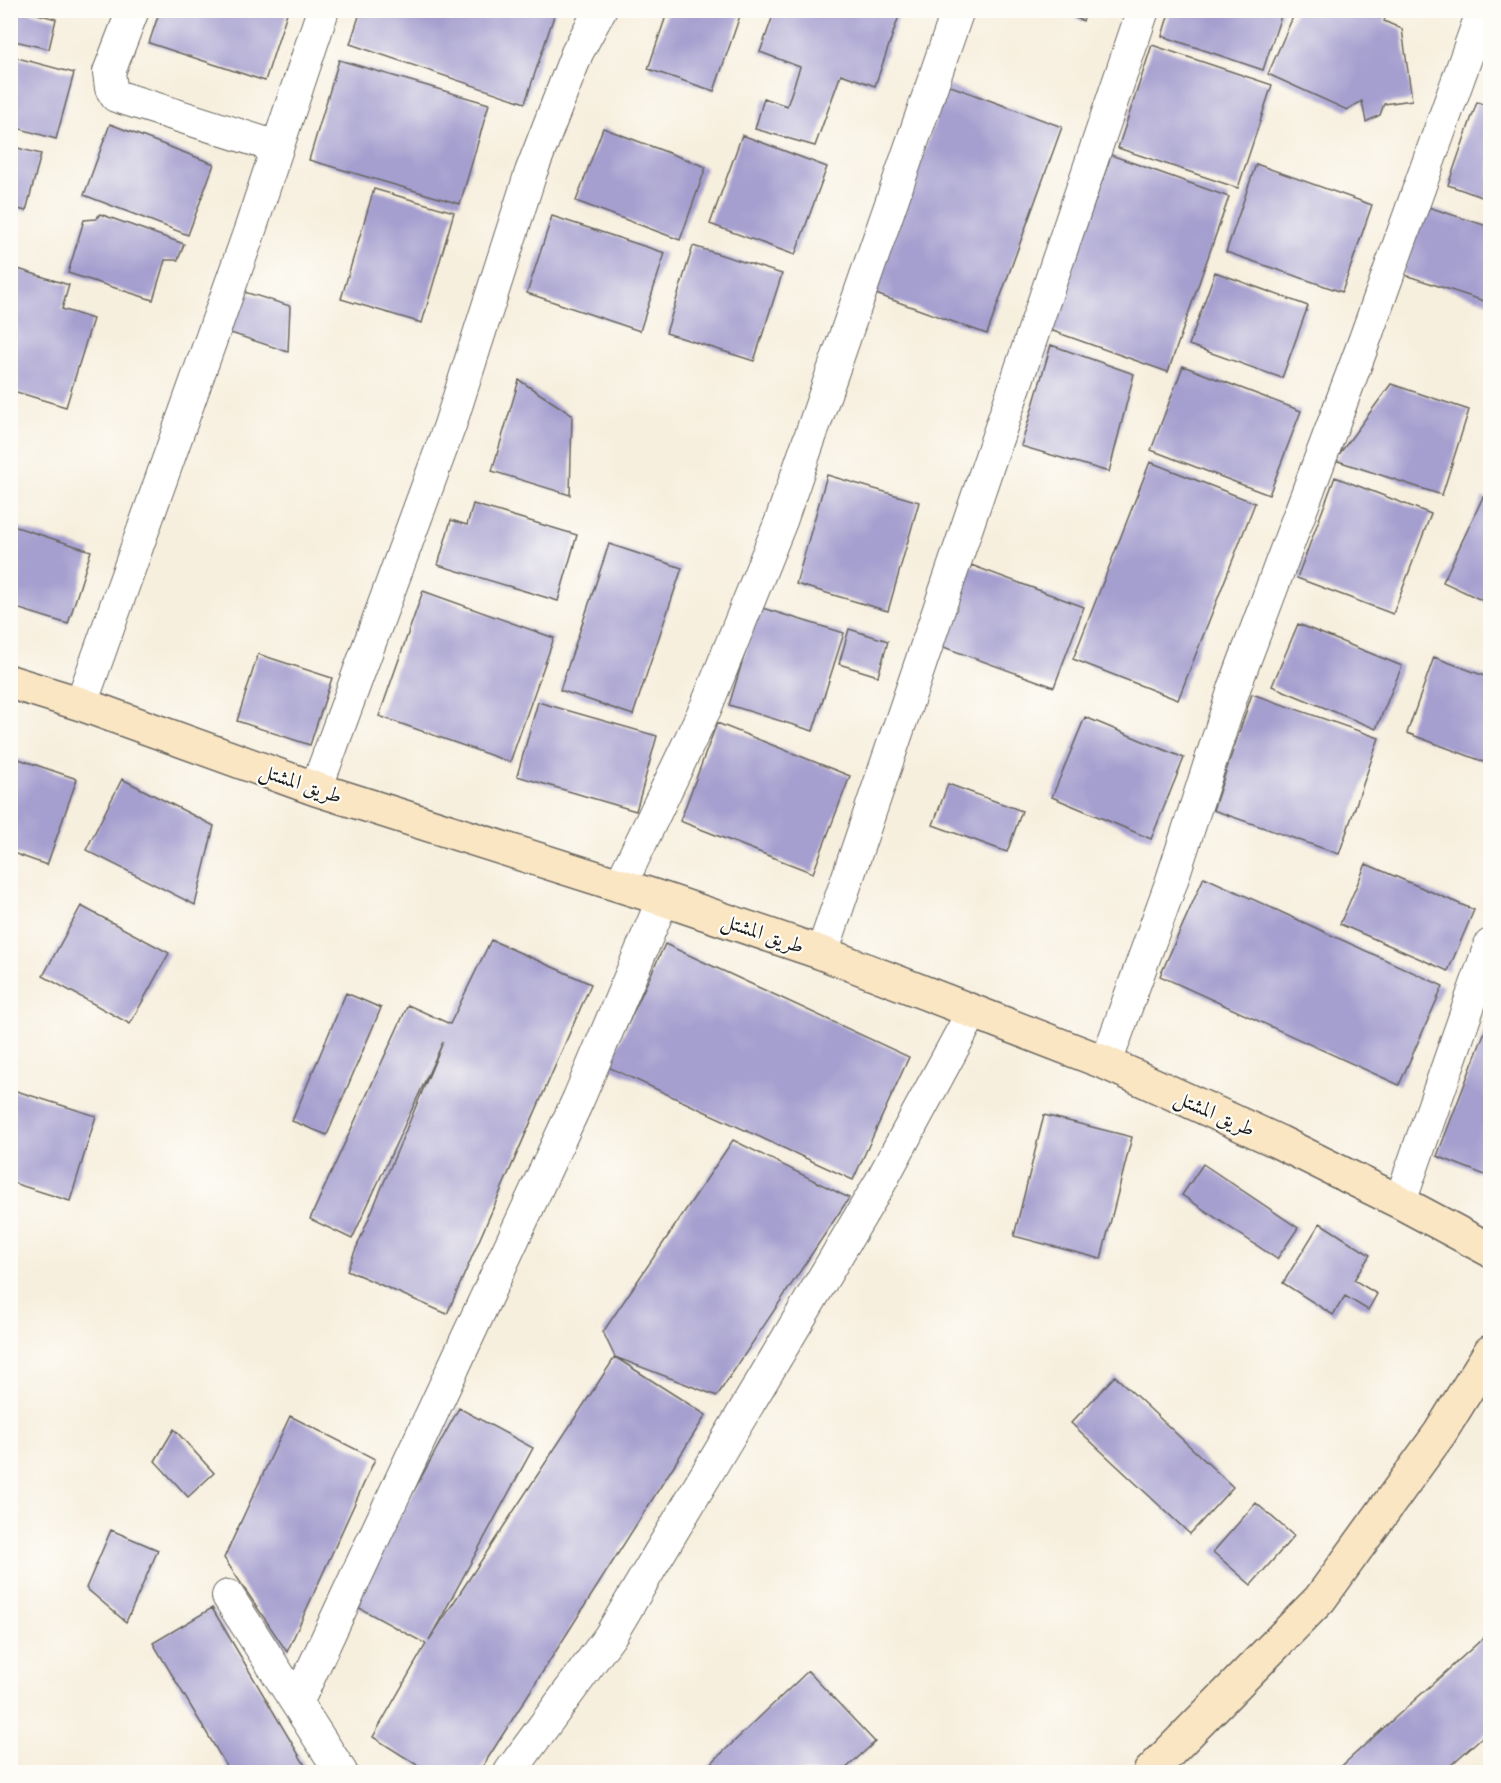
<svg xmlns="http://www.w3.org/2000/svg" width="1501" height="1783" viewBox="0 0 1501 1783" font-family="'IM FELL Great Primer',Amiri,serif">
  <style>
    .building { fill: #a59fcf }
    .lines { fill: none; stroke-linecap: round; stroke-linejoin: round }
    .street-casing { stroke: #696660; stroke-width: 34 }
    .secondary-casing { stroke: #696660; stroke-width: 36 }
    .street { stroke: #fff; stroke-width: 32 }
    .secondary { stroke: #fbe6c4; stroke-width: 33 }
    .labels { text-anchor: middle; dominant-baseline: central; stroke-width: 4.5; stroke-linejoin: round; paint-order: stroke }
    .street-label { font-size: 21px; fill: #1c1c1c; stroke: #fdfcf7 }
  </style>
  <rect width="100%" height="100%" fill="#fdfcf7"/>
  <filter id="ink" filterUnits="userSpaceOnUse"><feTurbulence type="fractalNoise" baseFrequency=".0167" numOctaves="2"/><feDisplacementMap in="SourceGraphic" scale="12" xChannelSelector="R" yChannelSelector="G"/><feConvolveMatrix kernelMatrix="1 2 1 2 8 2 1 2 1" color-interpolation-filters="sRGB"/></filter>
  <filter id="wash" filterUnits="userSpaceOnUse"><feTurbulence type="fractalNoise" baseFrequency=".008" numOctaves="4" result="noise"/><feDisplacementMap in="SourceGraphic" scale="24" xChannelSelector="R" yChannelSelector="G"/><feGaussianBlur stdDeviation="1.35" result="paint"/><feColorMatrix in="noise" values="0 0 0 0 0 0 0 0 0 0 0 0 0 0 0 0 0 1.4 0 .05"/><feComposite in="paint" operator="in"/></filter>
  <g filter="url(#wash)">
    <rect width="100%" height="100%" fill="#f7efde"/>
    <g id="blocks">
      <path class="building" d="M10,10H22L56,19L49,49L10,40Z
        M160,10H288L265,81L149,43Z
        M361,10H556L525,103L350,44Z
        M668,10H742L714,91L648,69Z
        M775,10H901L875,86L841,74L815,146L755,129L764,98L787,106L800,67L760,52Z
        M1055,10H1087L1083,21Z
        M1170,10H1283L1263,70L1162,36Z
        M1296,10H1389L1384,21L1402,29L1412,100L1384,104L1380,115L1366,122L1362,101L1347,110L1268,74Z
        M1152,45L1272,85L1238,188L1118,148Z
        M10,56L74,73L56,139L10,126Z
        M339,60L489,104L460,204L309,160Z
        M948,85L1062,127L987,334L873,293Z
        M1477,102L1490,107V200L1448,185Z
        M110,124L214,164L188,235L84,195Z
        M603,128L706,167L680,240L576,201Z
        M742,135L827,167L795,255L710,224Z
        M10,146L41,154L26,211L10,207Z
        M1111,155L1229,197L1168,372L1050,330Z
        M1256,164L1372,205L1342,292L1226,252Z
        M374,189L454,212L422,323L341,299Z
        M1425,206L1490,227V303L1402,274Z
        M100,214L184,244L178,260H165L153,300L68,273L84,220L96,219Z
        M552,216L665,253L640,331L527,293Z
        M693,246L782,274L754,361L666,333Z
        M18,269L69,285L62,309L93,319L66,407L10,390V279Z
        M1215,272L1308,306L1282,378L1189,345Z
        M241,291L290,306L288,352L228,332Z
        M1051,345L1134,374L1109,472L1021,446Z
        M1183,366L1301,411L1269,495L1151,450Z
        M519,380L572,415L570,495L492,471Z
        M1391,384L1469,410L1442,495L1335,460Z
        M1150,462L1255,503L1178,700L1073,659Z
        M827,475L919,502L888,611L796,584Z
        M1335,477L1431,514L1393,614L1297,578Z
        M1483,497L1490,500V604L1443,582Z
        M473,504L577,535L558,601L438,565L451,520L467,525Z
        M10,525L91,551L68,624L10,606Z
        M609,544L682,568L633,715L560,690Z
        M971,565L1084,607L1054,687L941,646Z
        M423,591L554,638L510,762L379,716Z
        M759,607L844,633L813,731L729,705Z
        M1298,624L1402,666L1376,729L1272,686Z
        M849,629L888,641L878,676L839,664Z
        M258,654L332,678L310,745L237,721Z
        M1434,657L1490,678V764L1407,733Z
        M1252,694L1379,738L1339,854L1213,810Z
        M538,702L657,736L636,811L517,776Z
        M1085,717L1184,758L1151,839L1052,797Z
        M717,723L850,776L813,873L680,821Z
        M10,756L77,779L47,865L10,852Z
        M122,779L214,826L195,905L86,850Z
        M948,784L1022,811L1007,852L933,825Z
        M1366,864L1474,910L1448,971L1340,924Z
        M1204,877L1443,986L1399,1085L1160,976Z
        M81,906L169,953L130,1024L43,976Z
        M491,940L591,984L447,1314L347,1270L443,1042L352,1239L310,1219L408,1005L450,1024Z
        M665,944L909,1057L853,1180L608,1067Z
        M346,993L381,1008L327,1135L292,1121Z
        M1490,1018V1177L1437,1156Z
        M10,1089L96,1116L70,1201L10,1182Z
        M1044,1115L1132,1137L1101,1259L1014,1236Z
        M733,1140L849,1198L717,1396L615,1357L603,1332Z
        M1203,1164L1298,1228L1277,1259L1182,1195Z
        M1320,1223L1370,1255L1354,1280L1377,1294L1368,1310L1345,1296L1333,1315L1283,1283Z
        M615,1357L706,1415L479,1772H428L373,1737L426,1644L352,1604L459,1408L533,1448L429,1640Z
        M1115,1376L1233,1487L1190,1534L1071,1423Z
        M290,1416L375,1459L287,1652L224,1558Z
        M174,1429L214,1473L188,1497L155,1461Z
        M1256,1503L1294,1536L1251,1585L1213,1552Z
        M111,1530L158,1550L126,1622L86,1588Z
        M212,1608L309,1772H230L153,1643Z
        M1490,1632V1730L1443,1772H1335Z
        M808,1671L875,1742L842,1772H702Z"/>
    </g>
  </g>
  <g filter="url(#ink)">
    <use href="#blocks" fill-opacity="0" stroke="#696660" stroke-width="1.5"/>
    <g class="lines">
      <defs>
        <path id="street" d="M133,10L109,72L111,88L116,96L277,147
          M81,704L249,233L323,10
          M316,789L450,425L531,172L577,53L600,10
          M620,886L706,707L781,521L958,10
          M822,953L1143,10
          M1106,1063L1170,886L1235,686L1361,350L1483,10
          M1400,1202L1490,945
          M228,1596L341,1772
          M297,1703L578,1100L663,899
          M510,1772L610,1636L880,1183L973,1011"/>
        <path id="secondary" d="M10,682L81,704L316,789L663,899L822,953L1106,1063L1279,1142L1400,1202L1490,1250
          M1150,1772L1320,1599L1440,1433L1490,1352"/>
      </defs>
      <use href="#street" class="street-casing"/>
      <use href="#secondary" class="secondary-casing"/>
      <use href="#street" class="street"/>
      <use href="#secondary" class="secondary"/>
    </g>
  </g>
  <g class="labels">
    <g class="street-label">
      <text transform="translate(301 783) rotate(19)">طريق المشتل</text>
      <text transform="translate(763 933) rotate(19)">طريق المشتل</text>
      <text transform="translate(1215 1113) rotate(24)">طريق المشتل</text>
    </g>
  </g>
  <rect width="1501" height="1783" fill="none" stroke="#fdfcf7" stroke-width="36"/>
</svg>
